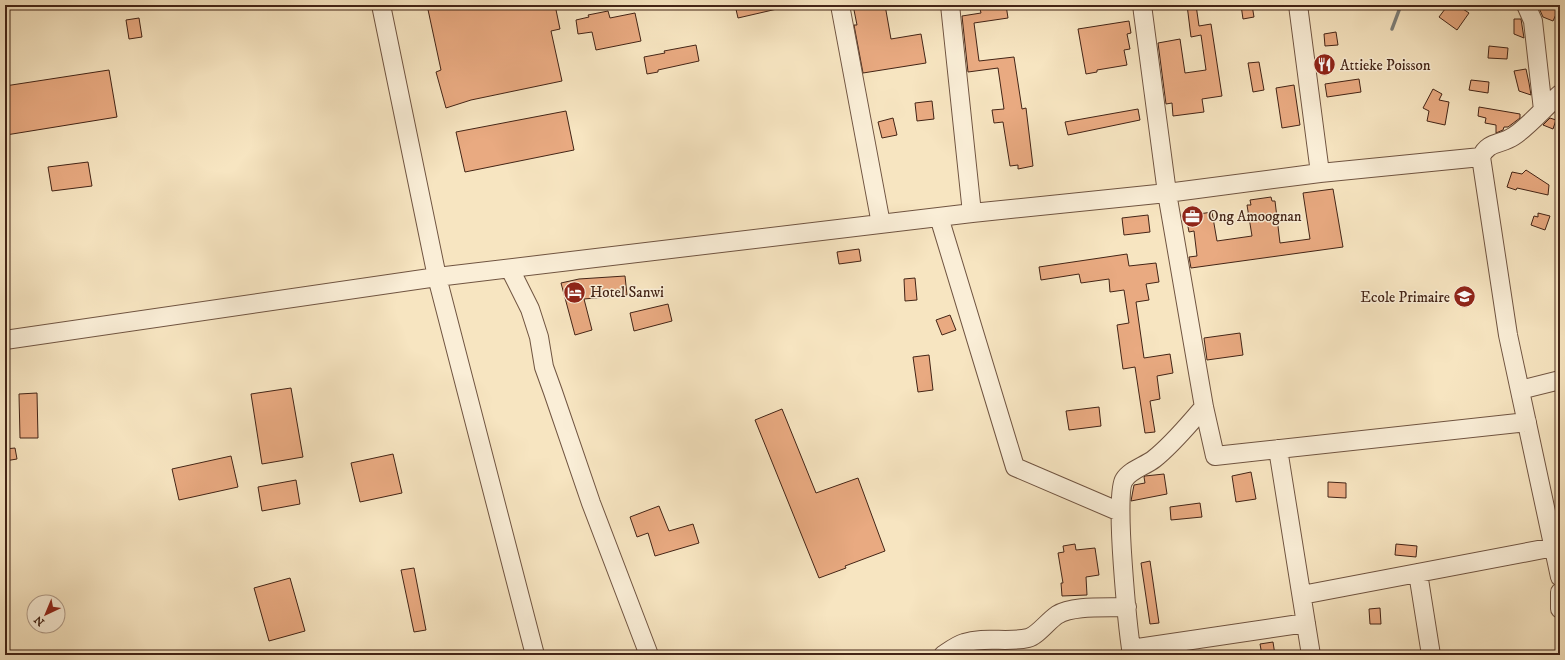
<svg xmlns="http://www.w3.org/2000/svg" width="1565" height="660" viewBox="0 0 1565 660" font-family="'IM FELL DW Pica',serif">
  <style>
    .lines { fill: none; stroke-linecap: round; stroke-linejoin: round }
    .stream { stroke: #7c7f7a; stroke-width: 3.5 }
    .building { fill: #e9aa81; stroke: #432416 }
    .minor-casing { stroke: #705441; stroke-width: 20 }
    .minor { stroke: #faeed7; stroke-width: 18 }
    .labels { text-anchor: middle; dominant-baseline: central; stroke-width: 3; stroke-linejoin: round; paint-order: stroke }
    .poi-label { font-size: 15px; fill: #432416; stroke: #faeed7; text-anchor: start }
  </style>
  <rect width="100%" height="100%" fill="#f7e5c1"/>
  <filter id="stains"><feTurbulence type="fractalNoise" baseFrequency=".005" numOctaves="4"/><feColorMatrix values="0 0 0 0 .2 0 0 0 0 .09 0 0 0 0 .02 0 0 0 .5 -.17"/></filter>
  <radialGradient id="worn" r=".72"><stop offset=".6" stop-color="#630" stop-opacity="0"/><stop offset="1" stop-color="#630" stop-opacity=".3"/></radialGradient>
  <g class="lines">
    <path class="stream" d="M1392,29L1401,5"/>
  </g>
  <path class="building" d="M427,5H555L560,29L551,31L562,81L471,100L446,108L436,72L441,70Z
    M735,5H777V9L738,18Z
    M853,5H885L891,39L921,34L926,63L863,73L854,25H857Z
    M979,5H1006L1008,18L974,23L979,61L1014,57L1022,109L1026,108L1033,166L1018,169V165L1010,166L1003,122L994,123L992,110L1004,109L998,68L968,72L962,16L981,13Z
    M1187,5H1196L1199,26L1211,24L1222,96L1202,99L1204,112L1173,116L1172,103L1166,104L1158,43L1180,39L1185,73L1206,70L1201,35L1191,37Z
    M1241,5H1252L1254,17L1243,19Z
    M1448,5H1457L1469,13L1457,30L1439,17Z
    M1540,5H1545L1558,10L1553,21L1543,17L1539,8Z
    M608,11L610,18L635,13L641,41L596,50L592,32L578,34L576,20L589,17L588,15Z
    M139,18L142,37L129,39L126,20Z
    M1514,19H1521L1524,38L1514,34Z
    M1129,21L1131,33L1127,34L1130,49L1124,50L1127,65L1097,70V72L1086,74L1078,29Z
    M1336,32L1338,45L1325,46L1324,34Z
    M696,45L699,61L658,70V72L647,74L644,57L665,53L664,51Z
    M1489,46L1508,48L1507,59L1488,58Z
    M1259,62L1264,90L1253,92L1248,63Z
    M1526,69L1529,83L1531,95L1519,91L1514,71Z
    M109,70L117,117L6,135L5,126V86Z
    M1359,79L1361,92L1327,97L1325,84Z
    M1471,80L1489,82L1488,93L1469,90Z
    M1294,85L1300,125L1282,128L1276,88Z
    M1433,89L1442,94L1439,100L1449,102L1445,125L1427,121L1429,111L1423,108Z
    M932,101L934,119L917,121L915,103Z
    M1479,107L1520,114V118L1508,127H1504L1503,130L1496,133V125L1485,123L1486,118L1478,116Z
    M1138,109L1140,120L1068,135L1065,122Z
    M566,111L574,150L465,172L456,132Z
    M893,118L897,135L882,138L878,122Z
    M1550,118L1556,120L1553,129L1543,125Z
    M88,162L92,186L52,191L48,167Z
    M1526,170L1549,185L1548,195L1517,188L1516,190L1507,187L1512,172L1522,174Z
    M1333,189L1343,247L1191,268L1189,257L1197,256L1194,231L1189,232L1185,211L1198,209L1199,214L1212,212L1217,241L1252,236L1247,205H1251L1250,200L1271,197L1272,201H1275L1280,243L1310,239L1303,193Z
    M1538,213L1550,216L1545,230L1531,225L1534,216L1538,217Z
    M1148,215L1150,232L1124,235L1122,218Z
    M859,249L861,261L839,264L837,252Z
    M1127,254L1129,266L1156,263L1159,282L1146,284L1149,300L1136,302L1144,358L1170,354L1173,373L1157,376L1160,399L1150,401L1155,432L1145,433L1135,367L1123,369L1117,325L1129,323L1124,290L1110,292L1109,279L1081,283L1079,274L1041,280L1039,267Z
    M625,276L627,295L584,299L592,330L575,335L561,283L579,279Z
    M915,278L917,300L905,301L904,279Z
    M668,304L672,321L634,331L630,313Z
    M950,315L956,330L942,335L936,320Z
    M1240,333L1243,355L1207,360L1204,338Z
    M929,355L933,390L918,392L913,357Z
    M291,388L303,457L262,464L251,394Z
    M37,393L38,438H20L19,394Z
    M1099,407L1101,426L1069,430L1066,411Z
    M782,409L816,493L858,478L885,551L845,566L846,568L819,578L755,420Z
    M15,448L17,459L5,461V449Z
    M393,454L402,493L360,502L351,463Z
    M231,456L238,487L179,500L172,469Z
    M1251,472L1256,499L1236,502L1232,476Z
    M1164,474L1167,494L1131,501L1134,485L1145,483L1144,477L1145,476Z
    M296,480L300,504L262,511L258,487Z
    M1328,482L1346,483V498L1328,497Z
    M1200,503L1202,517L1171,520L1170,507Z
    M659,506L669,531L693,524L699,543L655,556L648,533L637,537L630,517Z
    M1075,544L1076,550L1095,548L1099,575L1086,577L1087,595L1062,596L1061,583H1063L1058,553L1064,552L1063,546Z
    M1396,544L1417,546L1416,557L1395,555Z
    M1150,561L1159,623L1150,624L1141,563Z
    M414,568L426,630L414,632L401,570Z
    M290,578L305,631L269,641L254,588Z
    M1380,608L1381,624H1370L1369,609Z
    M1273,642L1275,655H1262L1260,644Z"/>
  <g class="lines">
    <defs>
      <path id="minor" d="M381,5L437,277L535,655
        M840,5L881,224
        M950,5L972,213
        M1142,5L1167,193L1204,407L1215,456L1527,422
        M1298,5L1320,173
        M1526,5L1533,21L1543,110
        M1560,94C1546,106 1529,126 1514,136C1501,145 1488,141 1481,157L1508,335L1560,577
        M939,217L1015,467L1120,512
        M510,269L530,309L539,337L544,367L553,392L591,503L649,655
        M5,340L437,277L972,213L1167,193L1320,173L1481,157
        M1520,390L1560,380
        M1278,449L1311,655
        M1418,573L1431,655
        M1560,592V609
        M1302,595L1554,547
        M1131,649L1306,623
        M943,655C949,651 957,645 964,643C985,636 1007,643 1028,638C1037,636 1048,621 1057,615C1073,605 1107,608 1127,607
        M1132,655C1128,630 1114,495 1124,480C1130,470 1145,466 1154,459C1173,444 1188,425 1204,407"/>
    </defs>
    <use href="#minor" class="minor-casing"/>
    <use href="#minor" class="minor"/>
  </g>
  <defs>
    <symbol id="restaurant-disc" viewBox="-11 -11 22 22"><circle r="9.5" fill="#8f2418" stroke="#faeed7"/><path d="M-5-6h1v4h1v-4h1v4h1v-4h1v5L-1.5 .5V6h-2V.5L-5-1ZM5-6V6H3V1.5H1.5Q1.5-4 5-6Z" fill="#fff"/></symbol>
    <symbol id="office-disc" viewBox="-11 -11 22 22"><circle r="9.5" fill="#8f2418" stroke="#faeed7"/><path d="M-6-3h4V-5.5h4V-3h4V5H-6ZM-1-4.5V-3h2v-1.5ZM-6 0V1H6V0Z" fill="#fff"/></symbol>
    <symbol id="hotel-disc" viewBox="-11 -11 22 22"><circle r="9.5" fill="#8f2418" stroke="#faeed7"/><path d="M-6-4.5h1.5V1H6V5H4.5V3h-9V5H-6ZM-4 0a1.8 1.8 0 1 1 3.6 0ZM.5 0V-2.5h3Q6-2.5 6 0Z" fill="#fff"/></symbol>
    <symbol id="school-disc" viewBox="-11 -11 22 22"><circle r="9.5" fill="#8f2418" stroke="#faeed7"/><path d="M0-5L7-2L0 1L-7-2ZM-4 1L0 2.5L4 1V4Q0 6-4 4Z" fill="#fff"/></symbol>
  </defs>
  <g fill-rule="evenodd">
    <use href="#restaurant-disc" x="1312" y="52" width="25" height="25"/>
    <use href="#office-disc" x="1180" y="204" width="25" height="25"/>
    <use href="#hotel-disc" x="562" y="280" width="25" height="25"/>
    <use href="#school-disc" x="1452" y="284" width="25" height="25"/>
  </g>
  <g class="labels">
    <g class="poi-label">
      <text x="1340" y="65">Attieke Poisson</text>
      <text x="1208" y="216">Ong Amoognan</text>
      <text x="590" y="292">Hotel Sanwi</text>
      <text x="1450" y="297" text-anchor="end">Ecole Primaire</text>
    </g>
  </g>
  <rect width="1565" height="660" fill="none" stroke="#f7e5c1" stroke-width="20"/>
  <rect x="6" y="6" width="1553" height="648" fill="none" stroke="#432416" stroke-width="2"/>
  <rect x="10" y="10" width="1545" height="640" fill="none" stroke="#432416"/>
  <g transform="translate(46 614) rotate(224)"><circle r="19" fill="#faeed7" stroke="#b19d8a"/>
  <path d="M0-3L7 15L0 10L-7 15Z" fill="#8f2418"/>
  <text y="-6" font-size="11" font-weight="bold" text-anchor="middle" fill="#432416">N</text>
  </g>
  <rect width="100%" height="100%" filter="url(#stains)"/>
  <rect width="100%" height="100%" fill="url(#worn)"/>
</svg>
